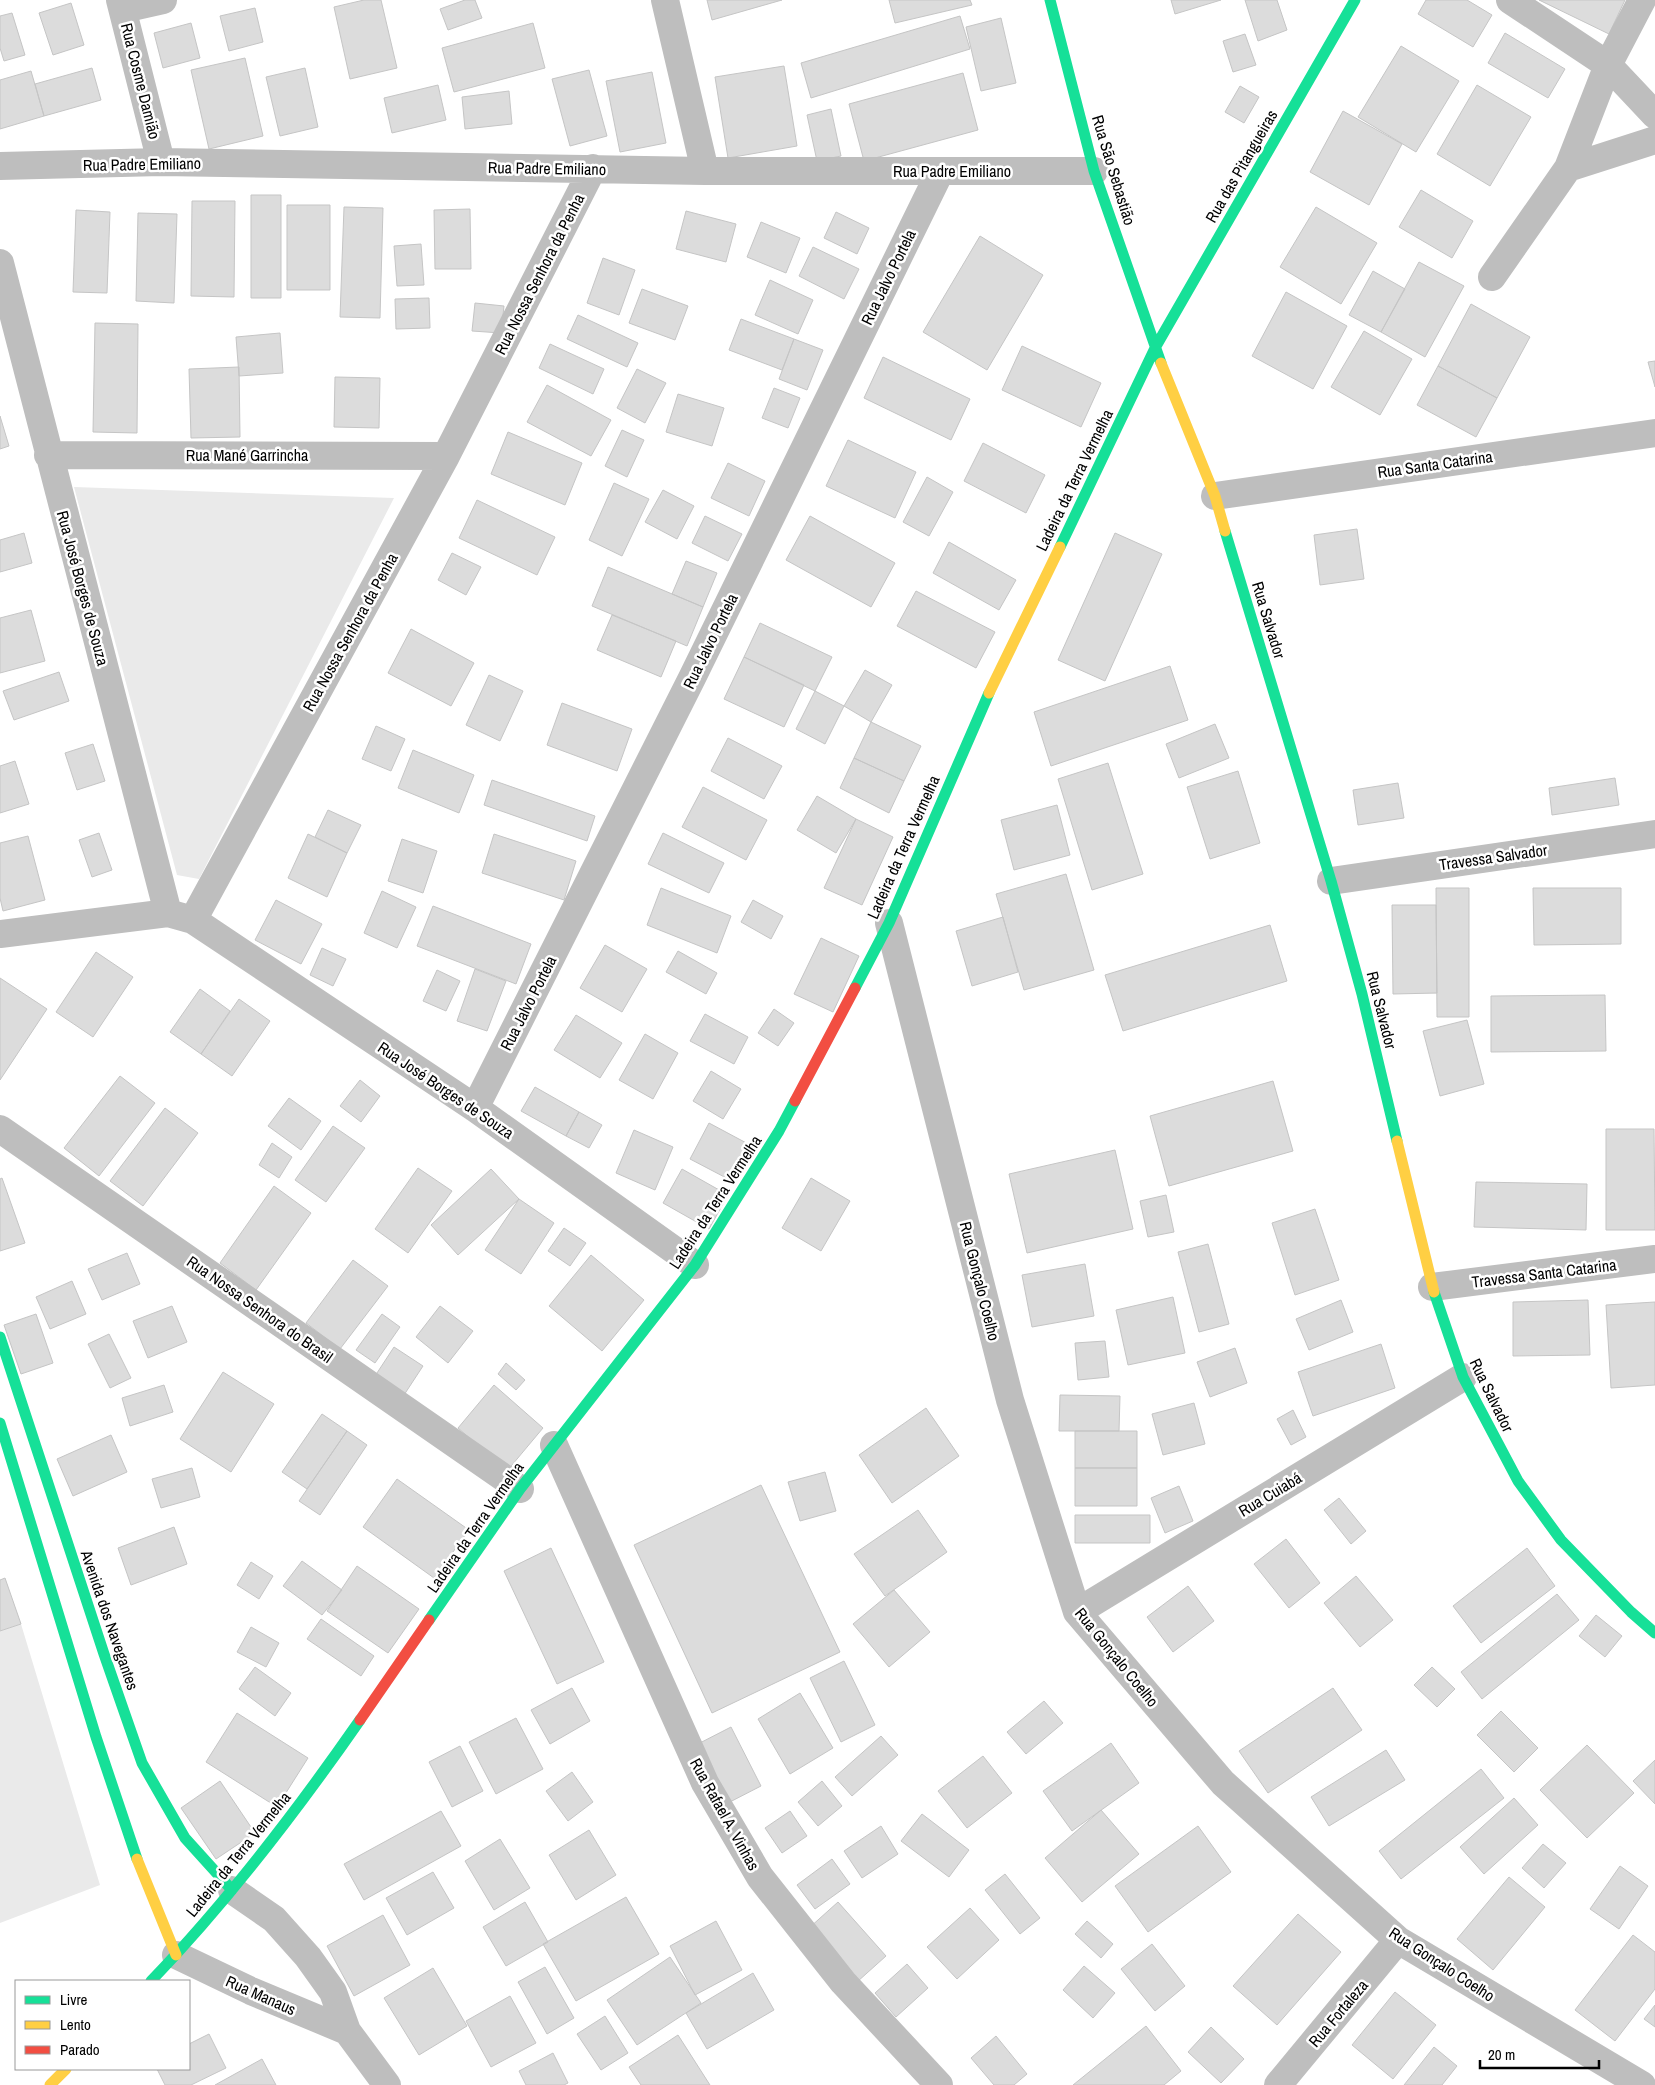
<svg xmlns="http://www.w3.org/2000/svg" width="1655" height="2085" viewBox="0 0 1655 2085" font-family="'Archivo Narrow',sans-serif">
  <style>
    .green { fill: #eaeaea }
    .building { fill: #dcdcdc; stroke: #c5c5c5 }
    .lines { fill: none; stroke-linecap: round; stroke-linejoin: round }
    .street { stroke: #bebebe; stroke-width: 28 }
    .fast { stroke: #16e098; stroke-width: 11 }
    .slow { stroke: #ffcf43; stroke-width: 11 }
    .jam { stroke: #f24e42; stroke-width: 11 }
    .labels { text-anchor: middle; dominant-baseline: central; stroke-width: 5; stroke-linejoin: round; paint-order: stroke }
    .street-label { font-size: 16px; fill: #000; stroke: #fff }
  </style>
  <rect width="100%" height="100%" fill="#fff"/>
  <path class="green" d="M74,487L394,498L199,879L177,875Z
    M21,1624L100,1885L0,1923V1631Z"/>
  <path class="building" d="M364,0H381L397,68L350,79L334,7Z
    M465,0H475L482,18L448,30L440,9Z
    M707,0H782L712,20Z
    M889,0H970L972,5L895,23Z
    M1171,0H1221L1175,14Z
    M1245,0H1277L1287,30L1258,41Z
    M1426,0H1467L1492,15L1473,47L1418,14Z
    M1539,0H1625L1609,34Z
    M71,3L84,45L53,55L39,13Z
    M255,8L263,42L229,51L220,16Z
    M12,13L25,55L4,61L0,48V16Z
    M960,16L970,49L811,98L801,63Z
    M1001,18L1016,83L981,91L966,27Z
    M191,23L200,58L163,68L154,33Z
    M533,23L545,68L454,92L442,48Z
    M1505,33L1565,69L1548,98L1488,63Z
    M1245,34L1256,65L1233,72L1223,41Z
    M1401,46L1459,81L1416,152L1358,117Z
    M245,58L263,136L209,149L191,70Z
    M784,66L797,146L728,158L715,77Z
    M92,68L101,100L44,116L35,84Z
    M305,68L318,127L280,136L266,77Z
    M589,70L607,136L570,146L552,79Z
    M31,71L44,116L0,129V80Z
    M652,72L666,143L620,152L606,81Z
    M963,73L978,130L864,161L849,104Z
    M438,85L446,120L392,133L384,98Z
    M1477,85L1531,117L1490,186L1437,154Z
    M1240,86L1259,97L1244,123L1225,112Z
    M509,91L512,124L465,129L462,97Z
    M831,109L841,156L817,161L807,115Z
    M1343,111L1402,144L1369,205L1310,172Z
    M1421,190L1473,221L1452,258L1399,227Z
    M251,195H281V298H251Z
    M192,201H235L234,297L191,296Z
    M287,205H330V290H287Z
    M344,207L383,208L380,318L340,317Z
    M1316,207L1377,243L1341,304L1280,267Z
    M470,209L471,269H435L434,210Z
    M76,210L110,212L107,293L73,292Z
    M686,211L736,224L726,262L676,249Z
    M836,212L869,228L857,254L824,238Z
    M138,213L177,214L174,303L136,301Z
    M761,222L800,238L786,273L747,257Z
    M980,236L1043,275L987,370L923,332Z
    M421,244L424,285L397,286L394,246Z
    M813,247L859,269L844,299L799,276Z
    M603,258L635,270L619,315L587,303Z
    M1419,262L1464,286L1425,357L1381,332Z
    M1373,271L1405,289L1381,332L1349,315Z
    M770,280L813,300L798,334L755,315Z
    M642,289L688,306L675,340L629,323Z
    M1286,292L1347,326L1313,389L1252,356Z
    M429,298L430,328L396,329L395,299Z
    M475,303L504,306L501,333L472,331Z
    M1471,304L1530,337L1497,398L1438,366Z
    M578,315L638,343L627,367L567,339Z
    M741,319L794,339L782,370L729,350Z
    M95,323L138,324L137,433L93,432Z
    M1364,331L1412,359L1380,415L1331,387Z
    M280,333L283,373L239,376L236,337Z
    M794,339L823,350L807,390L779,379Z
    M550,344L604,369L593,394L539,368Z
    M1022,346L1101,383L1081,427L1002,390Z
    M883,357L970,399L951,440L864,398Z
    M1655,361V387L1648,362Z
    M1438,366L1497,398L1476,437L1417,405Z
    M239,367L240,437L191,438L189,369Z
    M637,369L666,383L645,423L617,408Z
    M335,377L380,378L379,428L334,427Z
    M547,385L611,420L591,456L527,422Z
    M774,388L800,398L788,428L762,418Z
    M678,394L724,408L712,446L666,432Z
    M0,416L9,446L0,449Z
    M622,430L644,440L627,477L605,466Z
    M508,432L582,463L565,505L491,474Z
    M848,440L916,472L895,518L826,486Z
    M983,443L1045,475L1026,513L964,481Z
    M728,463L765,481L749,516L711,498Z
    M927,477L953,492L929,536L903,522Z
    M614,483L649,499L622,556L589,540Z
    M663,490L694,506L677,539L645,522Z
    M477,500L555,537L537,575L459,538Z
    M705,516L742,534L728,561L692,543Z
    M810,516L895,563L871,607L786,560Z
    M1357,529L1364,579L1320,585L1314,535Z
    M24,533L32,563L0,572V540Z
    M1115,533L1162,554L1105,681L1058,660Z
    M949,542L1016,580L999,610L933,573Z
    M452,553L481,567L466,595L438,580Z
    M686,561L717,573L703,607L672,594Z
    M608,567L703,607L687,646L592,606Z
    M916,591L995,632L976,668L897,626Z
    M31,610L45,661L0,673V618Z
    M612,615L676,641L661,677L597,650Z
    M760,623L832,657L815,691L744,657Z
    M411,629L474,663L451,706L388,673Z
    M744,657L804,685L784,727L724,699Z
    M1170,666L1188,720L1051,766L1034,712Z
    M865,670L892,685L871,722L844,706Z
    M59,672L69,701L14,720L3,691Z
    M489,675L523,691L500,741L466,725Z
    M815,691L844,706L825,744L796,729Z
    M562,703L632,729L617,771L547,745Z
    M871,722L921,746L904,781L854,758Z
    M1215,724L1229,758L1179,778L1166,744Z
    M376,726L405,739L391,771L362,759Z
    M728,738L782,766L764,799L711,771Z
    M93,744L105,781L77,790L65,753Z
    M413,750L474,775L459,813L398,788Z
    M854,758L904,781L889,813L840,788Z
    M15,761L29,804L0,813V766Z
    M1108,763L1143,874L1092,890L1058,779Z
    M1238,771L1260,843L1210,859L1187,787Z
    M1615,778L1619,805L1552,815L1549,788Z
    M492,780L595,816L587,841L484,805Z
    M1398,783L1404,818L1358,825L1353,790Z
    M703,787L767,820L746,860L682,827Z
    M817,796L856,819L836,853L797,830Z
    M1057,805L1070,855L1014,870L1001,820Z
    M328,810L361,825L347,853L315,837Z
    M856,819L893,837L862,905L824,888Z
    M99,833L112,870L92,877L79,840Z
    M663,833L724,863L709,893L648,864Z
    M308,834L347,853L327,897L288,878Z
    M494,834L576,861L564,900L482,873Z
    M28,836L45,900L3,911L0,898V843Z
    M402,839L437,851L423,893L388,881Z
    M1066,874L1094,970L1024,990L996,894Z
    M661,888L731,916L717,953L647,925Z
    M1436,888H1469V1017H1437Z
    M1533,888H1621V944L1534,945Z
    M382,891L416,907L397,948L364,933Z
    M276,900L322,924L301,964L255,940Z
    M753,900L783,916L771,939L741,922Z
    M1392,905H1436L1437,993L1393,994Z
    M433,906L531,944L516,984L417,946Z
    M1003,917L1018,972L972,986L956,931Z
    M1270,925L1287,981L1123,1031L1105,975Z
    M821,938L859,956L833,1012L794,994Z
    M605,945L647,969L622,1012L580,988Z
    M322,948L346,959L333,986L310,975Z
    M678,951L717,973L706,994L666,972Z
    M96,952L133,977L93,1037L56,1012Z
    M475,969L506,981L487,1031L457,1021Z
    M437,970L460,981L446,1011L423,1001Z
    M0,978L47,1009L0,1080Z
    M200,989L230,1011L201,1054L170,1032Z
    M1605,995L1606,1051L1491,1052V996Z
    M239,999L270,1021L232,1076L201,1054Z
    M774,1009L794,1023L778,1046L758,1033Z
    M705,1014L748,1037L734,1064L690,1041Z
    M576,1015L622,1043L600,1078L554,1050Z
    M1467,1020L1484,1084L1440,1096L1423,1031Z
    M645,1034L678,1053L653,1099L619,1080Z
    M711,1071L741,1089L723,1119L693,1101Z
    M120,1076L155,1103L99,1176L64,1148Z
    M360,1080L380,1096L361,1122L340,1106Z
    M1273,1081L1293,1151L1169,1186L1150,1116Z
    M535,1087L579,1112L566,1136L521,1111Z
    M289,1098L321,1121L301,1150L268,1126Z
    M165,1108L198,1133L143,1206L110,1181Z
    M579,1112L602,1125L589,1148L566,1136Z
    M709,1123L752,1146L734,1182L690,1159Z
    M333,1126L365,1148L326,1202L295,1180Z
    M1606,1129H1654L1655,1230H1606Z
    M634,1130L673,1147L655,1190L616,1173Z
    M272,1143L292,1157L279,1178L259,1165Z
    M1115,1150L1133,1229L1027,1253L1009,1174Z
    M418,1168L452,1191L408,1253L375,1229Z
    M491,1169L519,1199L458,1255L431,1225Z
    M682,1169L728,1195L709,1229L663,1203Z
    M2,1178L25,1243L0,1251V1179Z
    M811,1178L850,1201L821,1251L782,1228Z
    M1476,1182L1587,1184L1586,1230L1474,1227Z
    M274,1186L311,1213L256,1290L220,1263Z
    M1166,1195L1174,1232L1148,1237L1140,1201Z
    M519,1199L554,1223L521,1274L485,1250Z
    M1315,1209L1339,1280L1295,1295L1272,1223Z
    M564,1228L586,1243L570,1266L548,1251Z
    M1208,1244L1229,1324L1199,1332L1178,1252Z
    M127,1253L140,1284L102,1300L88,1269Z
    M591,1255L644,1300L602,1351L549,1306Z
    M353,1260L388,1286L340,1349L306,1323Z
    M1085,1264L1094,1316L1032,1327L1022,1275Z
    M72,1281L86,1314L50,1329L36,1297Z
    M1173,1297L1185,1353L1128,1365L1116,1310Z
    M1341,1300L1353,1332L1309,1350L1296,1319Z
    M1588,1300L1590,1355L1513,1356V1302Z
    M1655,1302V1385L1611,1388L1606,1305Z
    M172,1306L187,1342L148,1358L133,1321Z
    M440,1306L473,1331L448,1363L416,1337Z
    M36,1314L53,1363L21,1374L4,1325Z
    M382,1314L400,1327L375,1363L356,1350Z
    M109,1334L131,1378L110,1388L88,1344Z
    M1105,1341L1109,1377L1078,1380L1075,1343Z
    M1381,1344L1395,1388L1313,1416L1298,1372Z
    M394,1347L423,1366L404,1395L375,1376Z
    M1235,1348L1247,1383L1210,1397L1197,1362Z
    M506,1363L525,1380L516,1390L498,1374Z
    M223,1372L274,1404L231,1472L180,1439Z
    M164,1385L173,1412L130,1426L122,1398Z
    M494,1385L543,1428L507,1471L458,1428Z
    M1060,1395L1120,1396L1119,1431H1059Z
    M1194,1403L1205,1444L1163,1455L1152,1414Z
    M926,1408L959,1456L892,1503L859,1455Z
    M1293,1410L1306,1437L1291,1445L1277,1419Z
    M322,1414L347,1431L307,1489L282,1472Z
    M347,1431L367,1445L320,1515L299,1501Z
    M1075,1431H1137V1468H1075Z
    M111,1435L127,1472L73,1496L57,1459Z
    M192,1468L200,1497L161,1508L152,1479Z
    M1075,1468H1137V1506H1075Z
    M825,1472L836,1511L800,1521L788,1482Z
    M397,1479L469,1530L434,1578L363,1527Z
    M761,1485L840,1652L712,1713L634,1545Z
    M1179,1486L1193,1521L1165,1533L1151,1498Z
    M1339,1498L1366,1531L1351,1544L1324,1510Z
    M918,1510L947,1552L885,1596L854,1554Z
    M1075,1515H1150V1543H1075Z
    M174,1527L187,1564L131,1585L118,1548Z
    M1286,1539L1320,1583L1289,1608L1254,1564Z
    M551,1548L604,1662L557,1684L504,1571Z
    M1527,1548L1555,1586L1481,1643L1453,1606Z
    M302,1561L342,1590L322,1615L283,1586Z
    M251,1562L273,1576L259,1599L237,1585Z
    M357,1566L419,1609L388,1653L327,1611Z
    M1356,1576L1393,1620L1360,1647L1324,1603Z
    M5,1578L21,1624L0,1631V1580Z
    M1188,1586L1214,1621L1173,1652L1147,1617Z
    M894,1590L930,1632L889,1667L853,1624Z
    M1557,1594L1579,1620L1482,1699L1461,1672Z
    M1596,1615L1622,1636L1605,1657L1579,1636Z
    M321,1619L374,1656L361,1676L307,1639Z
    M251,1627L279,1643L266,1667L237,1652Z
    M844,1661L875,1725L841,1742L810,1678Z
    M255,1667L291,1693L275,1716L239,1689Z
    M1432,1667L1455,1689L1437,1707L1414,1685Z
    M572,1688L590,1721L550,1744L531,1710Z
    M1333,1688L1362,1730L1268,1793L1239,1751Z
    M800,1693L833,1748L790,1774L758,1719Z
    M1044,1701L1063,1723L1026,1754L1007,1732Z
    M1501,1711L1538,1748L1514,1772L1477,1735Z
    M237,1713L308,1758L277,1807L206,1762Z
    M516,1718L543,1769L496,1794L469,1742Z
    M731,1727L761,1786L724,1805L694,1746Z
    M881,1736L898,1755L852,1796L835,1777Z
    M1111,1743L1139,1783L1072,1831L1043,1791Z
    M1587,1745L1634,1793L1587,1838L1540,1790Z
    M460,1746L483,1791L452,1807L429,1762Z
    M1386,1750L1405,1780L1329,1826L1311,1797Z
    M983,1756L1012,1793L967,1828L938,1791Z
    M1655,1760V1804L1633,1781Z
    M1481,1769L1504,1798L1401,1879L1379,1851Z
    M572,1772L593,1802L568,1821L546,1791Z
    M220,1781L255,1833L216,1859L181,1808Z
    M822,1781L842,1806L818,1826L798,1802Z
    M1514,1798L1538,1825L1484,1874L1460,1847Z
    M1101,1810L1139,1854L1082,1902L1045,1858Z
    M441,1811L461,1846L364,1900L344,1864Z
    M790,1811L807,1836L782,1853L765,1828Z
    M922,1814L969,1850L949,1877L901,1841Z
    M881,1826L898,1854L862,1878L844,1851Z
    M1198,1826L1231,1872L1148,1932L1115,1886Z
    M589,1830L616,1875L576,1900L549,1855Z
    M500,1839L530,1888L494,1910L465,1861Z
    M1543,1844L1566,1863L1544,1888L1522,1868Z
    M832,1859L850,1884L815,1909L797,1885Z
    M1620,1866L1648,1886L1619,1929L1590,1909Z
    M433,1872L454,1908L407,1935L386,1898Z
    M1005,1874L1040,1918L1020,1934L985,1890Z
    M1509,1877L1545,1907L1493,1970L1457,1939Z
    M626,1897L659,1954L576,2001L543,1944Z
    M525,1902L548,1942L506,1966L483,1927Z
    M838,1902L886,1956L857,1982L809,1928Z
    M970,1908L999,1940L957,1979L927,1947Z
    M1298,1914L1341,1952L1277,2025L1233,1986Z
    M383,1915L410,1965L354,1996L327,1946Z
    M716,1921L742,1970L695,1995L670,1946Z
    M1087,1921L1113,1944L1101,1958L1075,1934Z
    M1633,1935L1655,1952V1989L1615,2041L1575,2010Z
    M1152,1944L1185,1986L1155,2011L1121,1969Z
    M670,1957L701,2003L637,2045L607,2000Z
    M907,1964L928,1988L896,2017L875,1993Z
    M1084,1966L1115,1993L1093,2018L1063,1990Z
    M545,1967L574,2018L547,2034L518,1982Z
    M433,1968L467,2026L419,2055L384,1998Z
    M753,1973L774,2010L707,2049L686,2013Z
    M1395,1992L1436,2025L1393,2079L1352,2045Z
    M510,1996L536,2043L491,2067L466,2021Z
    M1655,2005V2027L1644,2019Z
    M605,2016L628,2053L601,2070L577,2034Z
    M1146,2026L1181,2071L1164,2085H1073Z
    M1211,2027L1244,2059L1221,2083L1188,2052Z
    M209,2034L226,2068L191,2085H165L157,2069H189V2044Z
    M678,2035L710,2085H641L629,2067Z
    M996,2036L1027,2074L1014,2085H994L971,2058Z
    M1434,2047L1457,2066L1442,2085H1404Z
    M553,2053L568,2083L564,2085H526L519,2071Z
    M262,2059L276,2085H215Z"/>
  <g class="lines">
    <path class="street" d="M120,0L161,162
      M665,0L705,171
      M1642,0L1608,65L1655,115
      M123,9L163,0
      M0,166L161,162L705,171H1094
      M1568,168L1655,140
      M0,263L168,913
      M1492,277L1568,168L1608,65L1510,0
      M48,455L446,456
      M1215,496L1655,433
      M1331,881L1655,834
      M193,920L475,1108L695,1265
      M889,923L1010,1400L1077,1612L1223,1783L1398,1940L1642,2085
      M0,934L168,913L193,920L446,456L593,168
      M475,1108L692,678L940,172
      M0,1129L520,1489
      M1432,1287L1655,1259
      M554,1445L705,1783L760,1877L843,1982L939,2085
      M1077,1612L1463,1377
      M232,1890L274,1919L308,1957L333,1992L347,2031L387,2085
      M176,1955L251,1991L347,2031
      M1278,2085L1398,1940"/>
    <path class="fast" d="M1050,0L1094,171L1161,363
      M1225,531L1331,881L1362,994L1397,1141
      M1060,547L1155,348L1355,0
      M855,988L889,923L989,693
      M1434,1292L1463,1377L1518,1481L1561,1540L1631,1612L1655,1633
      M0,1337L104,1654L142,1763L185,1838L232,1890
      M0,1423L96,1737L137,1859
      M429,1620L520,1489L695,1265L779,1131L795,1101
      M151,1981C228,1901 296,1812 360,1720"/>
    <path class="slow" d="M1161,363L1215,496L1225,531
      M989,693L1060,547
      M1397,1141L1434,1292
      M137,1859L176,1955
      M50,2085L66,2069"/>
    <path class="jam" d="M795,1101L855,988
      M360,1720L429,1620"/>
  </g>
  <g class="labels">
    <g class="street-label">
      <text transform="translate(141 81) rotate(76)">Rua Cosme Damião</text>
      <text transform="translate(142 164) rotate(-1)">Rua Padre Emiliano</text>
      <text transform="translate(1241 166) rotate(-60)">Rua das Pitangueiras</text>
      <text transform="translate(547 168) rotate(1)">Rua Padre Emiliano</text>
      <text transform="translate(1114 170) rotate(73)">Rua São Sebastião</text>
      <text x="952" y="171">Rua Padre Emiliano</text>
      <text transform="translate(539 274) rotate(-63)">Rua Nossa Senhora da Penha</text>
      <text transform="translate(888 277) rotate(-64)">Rua Jalvo Portela</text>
      <text x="247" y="455">Rua Mané Garrincha</text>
      <text transform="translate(1435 464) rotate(-8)">Rua Santa Catarina</text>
      <text transform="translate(1074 480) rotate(-64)">Ladeira da Terra Vermelha</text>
      <text transform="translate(83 588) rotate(75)">Rua José Borges de Souza</text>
      <text transform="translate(1269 620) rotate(73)">Rua Salvador</text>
      <text transform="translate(350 632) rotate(-61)">Rua Nossa Senhora da Penha</text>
      <text transform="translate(710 641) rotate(-64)">Rua Jalvo Portela</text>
      <text transform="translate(903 847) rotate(-66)">Ladeira da Terra Vermelha</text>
      <text transform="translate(1493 857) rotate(-8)">Travessa Salvador</text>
      <text transform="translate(528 1003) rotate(-63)">Rua Jalvo Portela</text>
      <text transform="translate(1382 1010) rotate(76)">Rua Salvador</text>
      <text transform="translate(446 1090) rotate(34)">Rua José Borges de Souza</text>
      <text transform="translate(715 1202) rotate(-57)">Ladeira da Terra Vermelha</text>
      <text transform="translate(1544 1273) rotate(-7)">Travessa Santa Catarina</text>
      <text transform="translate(980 1281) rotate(76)">Rua Gonçalo Coelho</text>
      <text transform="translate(260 1309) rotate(35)">Rua Nossa Senhora do Brasil</text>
      <text transform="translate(1492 1395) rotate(64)">Rua Salvador</text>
      <text transform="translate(1270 1494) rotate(-31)">Rua Cuiabá</text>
      <text transform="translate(475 1527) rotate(-55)">Ladeira da Terra Vermelha</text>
      <text transform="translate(110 1620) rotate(71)">Avenida dos Navegantes</text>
      <text transform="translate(1117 1657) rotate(51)">Rua Gonçalo Coelho</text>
      <text transform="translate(725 1814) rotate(61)">Rua Rafael A. Vinhas</text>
      <text transform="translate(238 1854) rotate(-51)">Ladeira da Terra Vermelha</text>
      <text transform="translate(1442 1964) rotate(33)">Rua Gonçalo Coelho</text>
      <text transform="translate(261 1995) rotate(24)">Rua Manaus</text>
      <text transform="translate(1338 2013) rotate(-50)">Rua Fortaleza</text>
    </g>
  </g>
  <rect x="15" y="1980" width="175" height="90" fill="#ffffff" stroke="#999999"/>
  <rect x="25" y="1996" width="25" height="8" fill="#16e098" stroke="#999999"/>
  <text x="60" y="2005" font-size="15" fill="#000000">Livre</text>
  <rect x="25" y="2021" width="25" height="8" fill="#ffcf43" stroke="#999999"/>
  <text x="60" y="2030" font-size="15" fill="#000000">Lento</text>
  <rect x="25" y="2046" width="25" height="8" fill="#f24e42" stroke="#999999"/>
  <text x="60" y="2055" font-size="15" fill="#000000">Parado</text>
  <path d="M1480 2060v8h119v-8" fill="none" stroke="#000000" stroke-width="2.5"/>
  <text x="1488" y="2060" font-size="15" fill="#000000" stroke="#ffffff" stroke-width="4" paint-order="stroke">20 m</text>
</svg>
